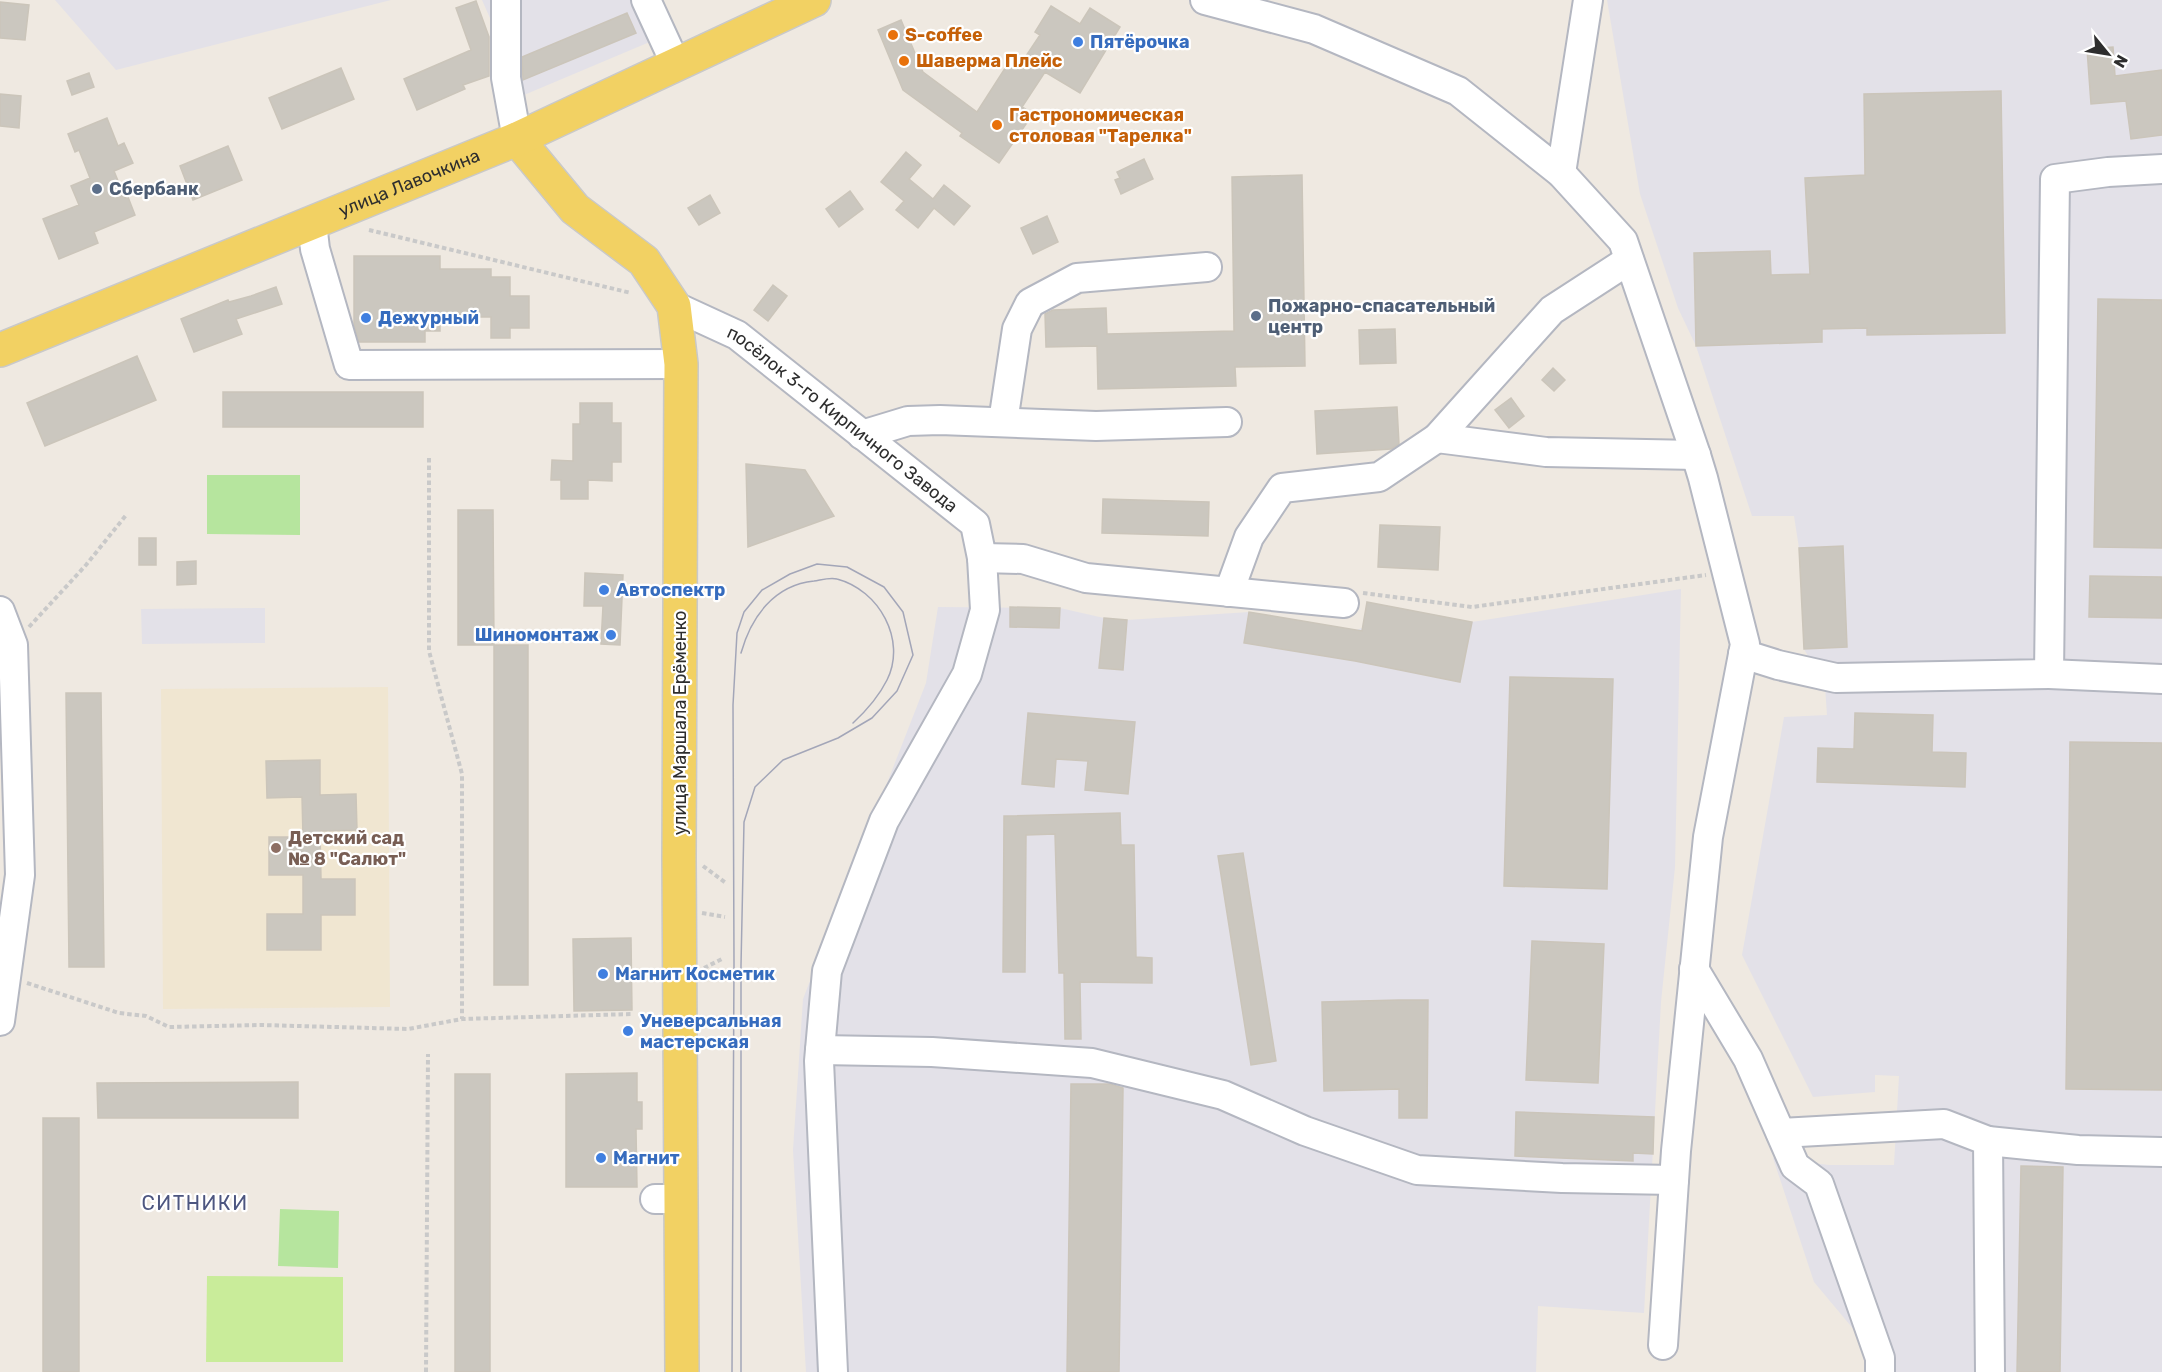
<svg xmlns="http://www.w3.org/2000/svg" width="2162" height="1372" viewBox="0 0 2162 1372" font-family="Rubik,sans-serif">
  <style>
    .industrial { fill: #e3e1e8 }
    .education { fill: #f0e6d1 }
    .green { fill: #b6e59e }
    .pitch { fill: #c9ec9a }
    .building { fill: #cbc7bf; stroke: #cbc5ba; stroke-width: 1.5 }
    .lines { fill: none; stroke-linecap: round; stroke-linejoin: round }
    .minor-casing { stroke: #b4b7c1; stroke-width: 32 }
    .major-casing { stroke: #c9c9c9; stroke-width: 36 }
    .path { stroke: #c9c9c9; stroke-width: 4; stroke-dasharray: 4.5 3; stroke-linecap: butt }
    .minor { stroke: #fff; stroke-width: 28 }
    .major { stroke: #f2d163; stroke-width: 33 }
    .tram { stroke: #a3a6b8; stroke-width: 1.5 }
    .food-dot { fill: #e8710a; stroke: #fff; stroke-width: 2 }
    .shop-dot { fill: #3f7fe0; stroke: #fff; stroke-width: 2 }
    .service-dot { fill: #5c6f8a; stroke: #fff; stroke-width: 2 }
    .education-dot { fill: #8d6e63; stroke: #fff; stroke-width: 2 }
    .labels { text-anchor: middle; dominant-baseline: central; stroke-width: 4.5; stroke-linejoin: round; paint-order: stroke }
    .food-label { font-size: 18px; font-weight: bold; fill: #c56008; stroke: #fff; text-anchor: start }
    .shop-label { font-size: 18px; font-weight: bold; fill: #366cbe; stroke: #fff; text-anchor: start }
    .street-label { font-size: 18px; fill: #2e2e2e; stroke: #fff }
    .service-label { font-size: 18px; font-weight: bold; fill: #4e5e75; stroke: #fff; text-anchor: start }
    .education-label { font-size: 18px; font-weight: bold; fill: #785e54; stroke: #fff; text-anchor: start }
    .neighbourhood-label { font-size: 20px; letter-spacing: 1.5px; fill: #4d5680; stroke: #fff }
  </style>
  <rect width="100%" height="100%" fill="#efe9e1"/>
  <path class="industrial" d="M55,0H391L116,70Z
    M482,0H631L652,41L524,95Z
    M1607,0H2162V1372H1869V1366L1855,1331L1814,1282L1773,1158L1829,1165H1894L1899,1076L1875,1075V1092L1813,1097L1742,955L1784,717L1827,715L1825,686L1804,649L1799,548L1794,516H1752L1696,346L1678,308L1640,194Z
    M1681,589L1675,867L1661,1002L1644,1313L1538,1306L1536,1372H806L793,1150L803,999L926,683L938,607L1060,608L1104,618L1127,620L1249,612L1356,630L1362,628L1367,602L1472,622Z
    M265,608V643L142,644L141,609Z"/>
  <path class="education" d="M388,687L390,1007L163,1009L161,689Z"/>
  <path class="green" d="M207,475H300V535L207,534Z
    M280,1209L339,1211L338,1268L278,1266Z"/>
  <path class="pitch" d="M207,1276L343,1277V1362H206Z"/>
  <path class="building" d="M476,1L489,37V76L463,85L465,89L417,110L404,79L471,50L456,8Z
    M0,2L29,5L25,40L0,38Z
    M1051,6L1080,24L1090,8L1120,27L1080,93L1045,72L1022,107L1033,114L999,163L960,136L962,133L903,90L878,30L901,20L923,72L977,112L1009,62L1018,68L1040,35L1035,32Z
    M627,13L636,33L523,80L522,57Z
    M2113,47L2115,76L2162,70V135L2131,139L2126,101L2091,104L2087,49Z
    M341,68L354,99L282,129L269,98Z
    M89,73L94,87L72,95L67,81Z
    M2001,91L2005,333L1867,335V328L1822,329V342L1696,346L1694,253L1770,251L1771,275L1810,274L1805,178L1865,175L1864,94Z
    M0,94L21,96L19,128L0,126Z
    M107,118L118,146L124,143L133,163L114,171L125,198L128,197L135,215L94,232L98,243L59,259L43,219L79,205L71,186L90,178L79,150L75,152L68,134Z
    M228,146L242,180L193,200L180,166Z
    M906,152L921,165L909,179L933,199L944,185L970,206L954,225L934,208L918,228L896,210L904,201L881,182Z
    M1144,159L1153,179L1121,194L1115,180L1120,178L1117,172Z
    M1302,175L1305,366L1235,367L1236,386L1098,389L1097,346L1046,347L1045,314L1053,310L1106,308L1107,334L1234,331L1232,177Z
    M850,191L863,209L839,227L826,209Z
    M710,195L720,213L699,225L688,208Z
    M1047,216L1058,242L1033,254L1021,228Z
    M354,256H440V269H491V277H510V296H529V328H510V338H491V317H440V331H425V342H359L354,324Z
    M773,285L787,296L768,321L754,310Z
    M276,287L282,304L236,319L242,334L194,352L181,319L228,300L229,302L251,296Z
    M2098,299L2162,300V548L2094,547Z
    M1395,329L1396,363L1360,364L1359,330Z
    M137,356L156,400L45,446L27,403Z
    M1553,368L1565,380L1554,391L1542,380Z
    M223,392H423V427H223Z
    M1511,398L1524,416L1509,428L1495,410Z
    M580,403H612V423H621V462H612V481L588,480V499H561V480H551L552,460L573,461V424H580Z
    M1397,407L1399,444L1391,449L1317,454L1315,411Z
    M746,464L805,470L834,516L748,547Z
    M1103,499L1209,502L1208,536L1102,533Z
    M458,510H493L494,645H458Z
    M1380,525L1440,527L1438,570L1378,567Z
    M139,538H156V565H139Z
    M1843,546L1847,647L1804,649L1799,548Z
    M196,561V584L177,585V562Z
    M585,573L623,575L620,645L601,644L603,606H584Z
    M2090,576L2162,577V618L2089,617Z
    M1367,602L1472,622L1460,682L1355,661L1244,643L1249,612L1362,631Z
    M1010,607L1060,608L1059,628L1010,627Z
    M1104,618L1127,620L1123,670L1099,668Z
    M494,645H528V985H494Z
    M1510,677L1613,679L1607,889L1504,886Z
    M66,693H101L104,967H69Z
    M1028,713L1135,722L1128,794L1085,790L1088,761L1056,759L1054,787L1022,784Z
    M1855,713L1933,715L1932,752L1966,753L1965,787L1817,782L1818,748L1854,749Z
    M2070,742L2162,743V1090L2066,1089Z
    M320,760V795L356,794L357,830L320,831L321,879H355V915H321V950H267V914H303V875H269V837H303L302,797L267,798L266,761Z
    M1120,813L1121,845H1134L1136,957L1152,958V983L1080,982L1081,1039H1065L1064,973H1059L1055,834L1026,835L1025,972H1003L1004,816Z
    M1243,853L1276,1061L1251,1065L1218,856Z
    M631,938L632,1010L574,1011L573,939Z
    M1532,941L1604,944L1598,1083L1526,1080Z
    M1399,1000H1428L1427,1118H1399V1089L1324,1091L1322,1002Z
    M637,1073V1102H642V1129H636L637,1187H566V1074Z
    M455,1074H490V1372H455Z
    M298,1082V1118H98L97,1083Z
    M1071,1084H1110L1123,1088L1119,1372H1067Z
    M1516,1112L1654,1117L1653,1154L1633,1153V1161L1515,1156Z
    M43,1118H79V1372H43Z
    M2021,1166L2063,1167L2060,1372H2017Z"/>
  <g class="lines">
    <defs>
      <g id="minor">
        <path d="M506,0V78L517,139"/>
        <path d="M646,0L676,65"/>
        <path d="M1205,0L1314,29L1458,91L1561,173L1623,241L1696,455L1703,478L1745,644L1708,837L1676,1151L1663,1345"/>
        <path d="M1561,173L1588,0"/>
        <path d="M312,223L315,249L349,365L681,364"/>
        <path id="s1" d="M674,306L737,335L975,524L982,558L985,610L967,674L884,821L827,971L819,1061L833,1372"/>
        <path d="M1003,422L1017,329L1030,303L1077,278L1207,267"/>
        <path d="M862,435L908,421L940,420L1096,426L1227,422"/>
        <path d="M1437,438L1546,452L1696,455"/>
        <path d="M982,558L1023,559L1086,578L1344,603"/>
        <path d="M1229,592L1249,537L1282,488L1379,477L1437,438L1552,310L1629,260"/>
        <path d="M0,611L13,645L20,875L0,1021"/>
        <path d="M1743,654L1778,665L1836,678L2049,674L2055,179L2108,172L2162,169"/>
        <path d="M2049,674L2162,679"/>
        <path d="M1694,969L1748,1059L1795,1166L1819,1184L1880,1358V1372"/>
        <path d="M820,1050L932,1052L1092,1063L1223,1095L1305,1131L1417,1170L1562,1178L1674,1180"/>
        <path d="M1781,1133L1944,1124L1988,1141L1990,1372"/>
        <path d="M1988,1141L2078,1150L2162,1152"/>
        <path d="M655,1199H681"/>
      </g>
      <g id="major">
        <path d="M517,139L575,209L644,261L674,306L681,364L679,859L682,1372"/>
        <path id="s2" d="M0,350L517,139L814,0"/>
      </g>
    </defs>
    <use href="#minor" class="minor-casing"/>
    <use href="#major" class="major-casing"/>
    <path class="path" d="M369,230L631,293
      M429,458V651L462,774V1019
      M1363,593L1472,607L1706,575
      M29,627L86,565L127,514
      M703,866L726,883
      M702,913L725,917
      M704,968L724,958
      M27,983L119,1013L146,1016L169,1027L261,1025L408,1029L462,1019L632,1014
      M426,1372L428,1054"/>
    <use href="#minor" class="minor"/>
    <use href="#major" class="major"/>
    <path class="tram" d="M741,653C751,617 774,585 814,581C821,580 830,577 837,579C879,590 907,640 887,680C879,696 866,711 853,723
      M732,1372L734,963L733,705L737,633L744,612L762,590L790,574L817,564L847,567L884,587L903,612L913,655L897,691L872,718L838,738L783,760L755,787L744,822L741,965V1372"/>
  </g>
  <g class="food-dot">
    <circle cx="893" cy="35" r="6"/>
    <circle cx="904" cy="61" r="6"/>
    <circle cx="997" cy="125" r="6"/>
  </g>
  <g class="shop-dot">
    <circle cx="1078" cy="42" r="6"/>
    <circle cx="366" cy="318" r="6"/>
    <circle cx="604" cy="590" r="6"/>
    <circle cx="611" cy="635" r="6"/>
    <circle cx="603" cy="974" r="6"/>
    <circle cx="628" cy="1031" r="6"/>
    <circle cx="601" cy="1158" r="6"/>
  </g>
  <g class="service-dot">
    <circle cx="97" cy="189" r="6"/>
    <circle cx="1256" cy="316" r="6"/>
  </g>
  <circle class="education-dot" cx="276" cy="848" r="6"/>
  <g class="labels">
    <g class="food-label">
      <text x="905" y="35">S-coffee</text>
      <text x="916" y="61">Шаверма Плейс</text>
      <text x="1009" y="115">Гастрономическая<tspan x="1009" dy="21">столовая "Тарелка"</tspan></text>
    </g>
    <g class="shop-label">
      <text x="1090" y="42">Пятёрочка</text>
      <text x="378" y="318">Дежурный</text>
      <text x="616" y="590">Автоспектр</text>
      <text x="599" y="635" text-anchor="end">Шиномонтаж</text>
      <text x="615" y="974">Магнит Косметик</text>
      <text x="640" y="1021">Уневерсальная<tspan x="640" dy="21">мастерская</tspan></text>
      <text x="613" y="1158">Магнит</text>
    </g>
    <g class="street-label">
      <text stroke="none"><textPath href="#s2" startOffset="442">улица Лавочкина</textPath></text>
      <text stroke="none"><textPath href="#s1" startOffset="204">посёлок 3-го Кирпичного Завода</textPath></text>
      <text transform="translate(680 723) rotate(-90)">улица Маршала Ерёменко</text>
    </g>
    <g class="service-label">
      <text x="109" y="189">Сбербанк</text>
      <text x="1268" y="306">Пожарно-спасательный<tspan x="1268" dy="21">центр</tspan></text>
    </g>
    <g class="education-label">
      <text x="288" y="838">Детский сад<tspan x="288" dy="21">№ 8 "Салют"</tspan></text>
    </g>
    <g class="neighbourhood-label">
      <text x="195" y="1203">СИТНИКИ</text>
    </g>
  </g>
  <g transform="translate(2108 54) rotate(120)" stroke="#ffffff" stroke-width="4.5" paint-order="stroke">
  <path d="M0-4.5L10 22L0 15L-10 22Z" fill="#2e2e2e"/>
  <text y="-9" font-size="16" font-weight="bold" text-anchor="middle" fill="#2e2e2e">N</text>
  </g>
</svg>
